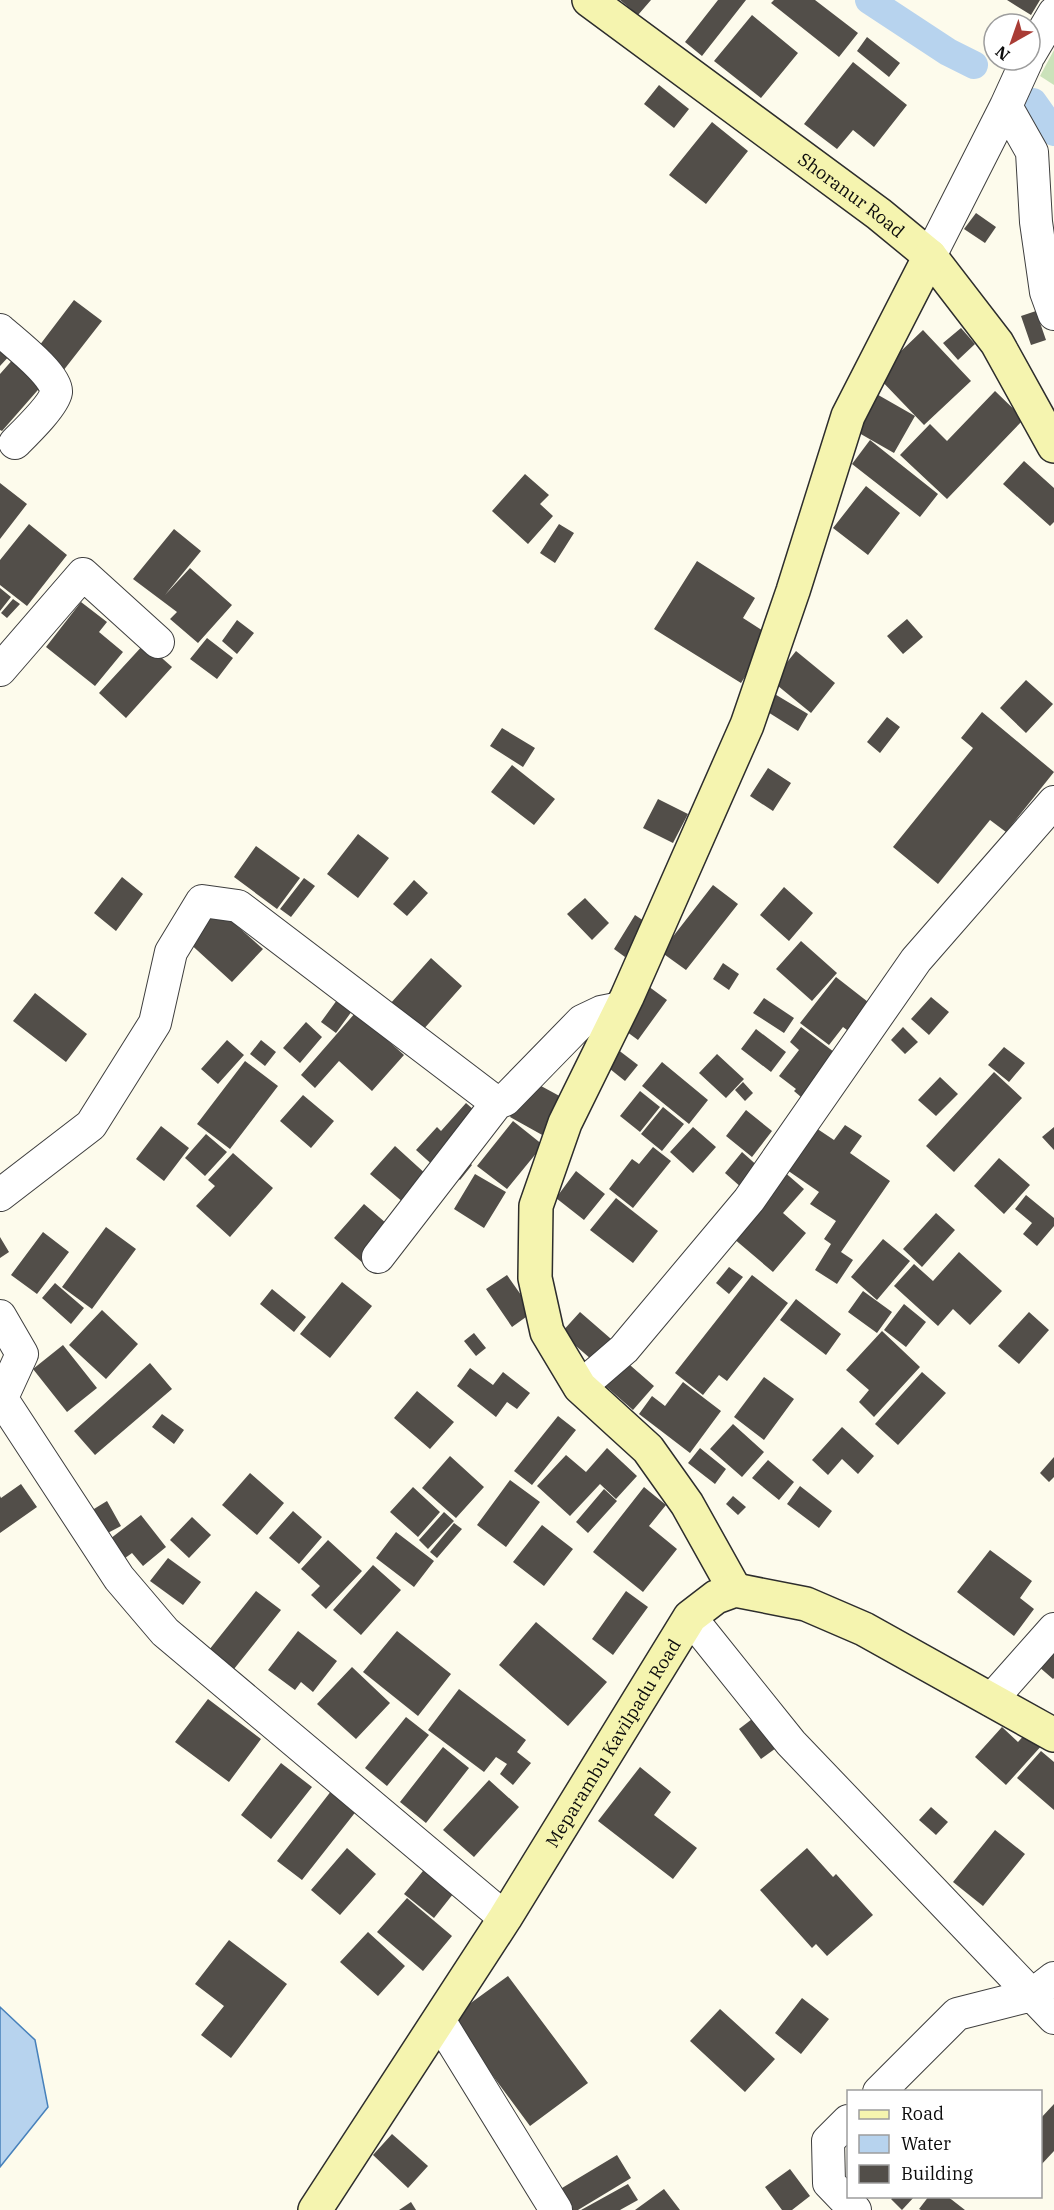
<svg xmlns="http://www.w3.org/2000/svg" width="1054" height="2210" viewBox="0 0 1054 2210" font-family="'IBM Plex Serif',serif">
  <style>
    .green { fill: #cbe2ba }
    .water { fill: #b7d3ee; stroke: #4781bb; stroke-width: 1.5 }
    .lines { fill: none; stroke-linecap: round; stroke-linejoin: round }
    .canal { stroke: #b7d3ee; stroke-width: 28 }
    .building { fill: #524e49 }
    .street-casing { stroke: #3e3e3e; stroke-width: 34 }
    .secondary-casing { stroke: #2d2d2d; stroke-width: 36 }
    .street { stroke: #fff; stroke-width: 32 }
    .secondary { stroke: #f5f4af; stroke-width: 33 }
    .labels { text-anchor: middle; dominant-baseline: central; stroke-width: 6; stroke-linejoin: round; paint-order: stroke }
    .street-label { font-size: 18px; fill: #0b0b0b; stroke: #fff }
  </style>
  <rect width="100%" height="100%" fill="#fdfbec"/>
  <path class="green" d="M1054,50V85L1040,76Z"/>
  <path class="water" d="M0,2007L35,2040L48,2107L0,2167Z"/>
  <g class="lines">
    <path class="canal" d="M869,0L948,52L974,65
      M1033,102L1054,132"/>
  </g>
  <path class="building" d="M620,0H651L638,15Z
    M718,0H746L702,56L685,42Z
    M774,0H815L858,33L839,57L771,3Z
    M1007,0H1040L1031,15Z
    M752,15L798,53L761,98L714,61Z
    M867,37L900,63L889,77L857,51Z
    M853,62L907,105L874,147L853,130L837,149L804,124Z
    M659,85L689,109L674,128L644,104Z
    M712,122L748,151L706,204L669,175Z
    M976,213L996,227L985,243L964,229Z
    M74,300L102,321L63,371L36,350Z
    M1036,311L1046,340L1031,345L1021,316Z
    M961,328L975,344L958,360L943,343Z
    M923,330L971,381L924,425L876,375Z
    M0,344L11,354L0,366Z
    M15,357L44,383L2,431L0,430V374Z
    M995,391L1024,419L947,499L900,455L930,424L947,441Z
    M873,392L915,416L894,453L852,429Z
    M870,440L938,494L920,517L852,464Z
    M1024,461L1054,488V522L1050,526L1003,484Z
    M525,474L549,495L540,504L553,516L528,544L492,511Z
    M0,483L27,504L0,539Z
    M866,486L900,513L868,555L833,528Z
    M29,524L67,555L27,606L0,585V560Z
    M559,524L574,533L555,563L540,553Z
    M174,529L201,551L165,595L190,568L232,605L198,643L170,619L177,612L133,579Z
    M697,561L755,598L743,618L771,636L741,683L654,629Z
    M0,588L11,597L0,611Z
    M13,599L20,604L7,618L1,613Z
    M81,602L107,622L99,632L123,652L95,686L46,647Z
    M907,619L923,637L903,654L887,636Z
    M237,620L254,633L237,654L222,641Z
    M207,638L233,658L217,679L190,659Z
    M145,643L172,667L126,718L99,693Z
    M796,651L835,683L811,713L772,681Z
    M1026,680L1053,704L1026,733L1000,708Z
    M773,693L808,714L798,731L763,709Z
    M982,712L1054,772L1006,832L990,820L938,884L893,847L973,748L961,738Z
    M887,717L900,727L880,753L867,742Z
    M502,728L535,748L523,767L490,746Z
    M512,765L555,799L534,825L491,792Z
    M768,768L791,783L773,811L750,796Z
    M658,799L688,814L673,843L643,828Z
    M358,834L389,858L358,898L327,874Z
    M256,846L300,878L277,909L234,877Z
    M122,877L143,894L116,931L94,913Z
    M304,878L315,886L291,917L280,909Z
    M414,880L428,893L407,916L393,904Z
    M713,885L738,904L686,970L661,952Z
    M784,887L813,913L789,941L760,915Z
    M585,898L609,923L592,940L567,914Z
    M216,907L263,949L232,982L186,940Z
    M635,915L647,923L625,957L614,949Z
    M801,941L837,973L812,1001L776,969Z
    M431,958L462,986L422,1031L390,1004Z
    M723,963L739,974L729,990L713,979Z
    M836,977L877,1009L855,1036L843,1027L829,1045L800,1023Z
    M648,986L667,1000L638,1040L619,1026Z
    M35,993L87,1034L66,1062L13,1021Z
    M931,997L949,1012L929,1035L911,1019Z
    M764,998L794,1018L784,1033L753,1013Z
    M337,1000L352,1011L336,1033L321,1022Z
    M356,1012L404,1055L372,1091L339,1061L315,1088L301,1075Z
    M306,1022L322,1037L300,1063L283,1048Z
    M801,1027L842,1058L808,1103L794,1091L796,1089L779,1076L799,1050L790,1042Z
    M903,1027L918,1042L905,1054L891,1040Z
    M756,1029L786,1052L771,1072L741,1049Z
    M227,1040L244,1055L218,1084L201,1069Z
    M261,1040L276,1052L265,1066L250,1054Z
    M1004,1047L1025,1063L1009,1082L988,1065Z
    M617,1049L638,1065L625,1081L605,1065Z
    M717,1054L744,1079L726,1098L699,1073Z
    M245,1061L278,1086L230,1149L197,1124Z
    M662,1062L708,1100L689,1124L642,1086Z
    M994,1072L1022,1098L954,1172L926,1146Z
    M940,1077L958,1094L936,1116L918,1100Z
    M530,1080L565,1099L544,1136L510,1117Z
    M743,1082L753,1093L745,1101L735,1090Z
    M640,1091L660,1107L640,1132L620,1116Z
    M303,1095L334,1121L311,1148L280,1121Z
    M466,1103L482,1117L436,1168L416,1150L437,1127L441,1131Z
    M663,1107L684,1124L662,1151L641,1134Z
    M746,1110L772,1131L752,1157L726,1136Z
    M513,1121L543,1145L507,1189L477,1166Z
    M845,1125L862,1136L850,1153L890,1181L841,1252L853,1260L837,1284L815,1270L831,1244L824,1239L836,1221L810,1204L819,1192L787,1170L816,1128L834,1140Z
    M161,1126L189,1148L164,1181L136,1159Z
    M693,1127L716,1147L693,1173L670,1152Z
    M1054,1127V1150L1042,1137Z
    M206,1134L227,1152L205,1176L185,1158Z
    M395,1146L428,1176L404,1203L370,1174Z
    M653,1147L671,1161L633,1208L609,1189L632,1159L639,1164Z
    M742,1152L760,1168L742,1188L725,1173Z
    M233,1153L273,1188L230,1237L196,1206L215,1186L208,1180Z
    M463,1157L472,1165L460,1180L450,1171Z
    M999,1158L1030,1185L1004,1214L974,1186Z
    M782,1170L804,1189L783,1213L806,1233L773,1272L733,1238Z
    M576,1171L605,1194L584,1220L556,1198Z
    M475,1174L506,1192L484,1228L454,1209Z
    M1026,1195L1054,1218V1226L1037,1246L1023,1234L1032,1223L1015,1209Z
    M616,1198L658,1231L633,1263L590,1230Z
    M364,1204L394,1230L364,1264L334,1238Z
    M936,1213L955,1230L922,1267L903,1249Z
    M106,1227L136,1249L92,1309L62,1287Z
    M43,1232L69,1252L37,1294L11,1275Z
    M0,1237L9,1252L0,1258Z
    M883,1239L910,1261L877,1300L851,1277Z
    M959,1252L1002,1291L970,1325L953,1309L938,1326L894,1286L914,1264L933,1281Z
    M729,1267L743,1277L729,1294L716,1283Z
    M507,1275L533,1312L512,1327L486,1289Z
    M752,1275L788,1303L727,1381L719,1375L703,1395L675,1373Z
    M342,1282L372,1306L330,1358L300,1334Z
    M55,1283L84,1308L71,1324L42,1298Z
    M272,1289L306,1317L294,1332L260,1304Z
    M863,1291L892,1312L877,1333L848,1312Z
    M796,1299L841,1334L826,1355L780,1320Z
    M904,1304L926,1322L906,1347L884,1330Z
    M102,1310L138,1344L106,1379L69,1345Z
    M580,1312L618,1345L599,1366L561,1333Z
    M1029,1312L1049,1330L1019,1364L998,1346Z
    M882,1331L920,1367L874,1417L859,1402L869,1390L846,1370Z
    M474,1333L486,1348L476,1356L464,1341Z
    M63,1345L97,1388L67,1412L33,1369Z
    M623,1359L654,1386L633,1410L602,1383Z
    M150,1363L172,1389L95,1455L74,1431Z
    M470,1368L493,1385L503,1372L530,1393L517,1409L507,1402L496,1417L457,1386Z
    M922,1372L946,1393L898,1445L875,1424Z
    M764,1377L794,1399L764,1440L734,1417Z
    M683,1382L721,1411L690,1453L639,1414L652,1396L665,1406Z
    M417,1391L454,1422L430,1449L394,1418Z
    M162,1414L184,1430L174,1444L152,1427Z
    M558,1416L576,1430L532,1485L514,1471Z
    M733,1424L764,1452L742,1477L710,1449Z
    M842,1427L874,1456L858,1474L842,1459L828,1475L812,1460Z
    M607,1448L637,1476L616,1499L600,1484L570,1516L537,1486L566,1455L586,1472Z
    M700,1448L726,1469L715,1484L688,1463Z
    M450,1456L484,1487L456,1518L422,1488Z
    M1054,1457V1477L1049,1482L1040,1473Z
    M768,1460L794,1482L779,1500L752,1478Z
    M250,1473L284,1503L257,1535L222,1505Z
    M510,1480L540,1502L506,1547L477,1525Z
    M21,1484L37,1507L0,1533V1496L1,1498Z
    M800,1486L832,1511L819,1528L787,1504Z
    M413,1487L440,1512L418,1537L390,1512Z
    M644,1487L666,1505L649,1526L677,1549L643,1592L593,1552Z
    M604,1489L617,1501L588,1533L576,1522Z
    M733,1496L746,1507L738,1515L726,1504Z
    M107,1501L121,1526L102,1536L89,1512Z
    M293,1511L322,1537L299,1564L269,1538Z
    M444,1512L454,1521L428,1549L419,1540Z
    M141,1515L166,1547L143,1566L132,1553L121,1561L106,1542Z
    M192,1517L211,1535L189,1558L170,1540Z
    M454,1523L462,1529L437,1558L430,1552Z
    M542,1525L573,1549L544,1586L513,1562Z
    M396,1532L434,1561L414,1587L376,1558Z
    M328,1540L362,1571L326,1609L311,1595L320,1586L301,1569Z
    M990,1550L1032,1581L1020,1598L1034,1609L1014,1636L957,1592Z
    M168,1558L201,1582L183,1605L150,1581Z
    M373,1565L401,1590L361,1635L333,1610Z
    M256,1591L281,1610L234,1669L209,1650Z
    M626,1591L648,1607L613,1655L592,1639Z
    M536,1622L607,1682L568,1726L499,1665Z
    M298,1631L337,1661L313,1692L301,1682L295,1690L268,1670Z
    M397,1631L451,1674L418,1716L363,1672Z
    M1054,1648V1678L1053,1679L1038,1666Z
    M352,1667L390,1703L356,1739L317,1704Z
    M459,1689L526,1740L517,1752L531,1763L513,1785L500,1774L507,1764L496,1757L484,1772L428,1730Z
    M208,1699L261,1739L229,1782L175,1742Z
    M760,1713L783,1743L761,1759L739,1729Z
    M406,1717L429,1735L387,1786L365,1768Z
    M1002,1727L1018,1742L1028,1731L1043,1744L1006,1785L975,1757Z
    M443,1747L469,1768L426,1823L400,1802Z
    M1041,1751L1054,1762V1810L1017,1778Z
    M281,1763L312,1787L271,1839L241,1815Z
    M640,1767L671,1792L654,1815L697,1848L673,1879L598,1821Z
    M489,1780L519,1807L474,1857L443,1830Z
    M335,1786L361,1805L302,1880L277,1861Z
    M931,1807L948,1822L936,1835L919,1820Z
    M995,1830L1025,1854L983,1906L953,1882Z
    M347,1848L376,1874L340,1915L311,1890Z
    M807,1848L833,1877L836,1874L873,1915L827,1956L816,1944L812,1948L760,1890Z
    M432,1860L461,1884L434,1918L404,1894Z
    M407,1898L452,1936L423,1971L377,1932Z
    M368,1932L405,1966L378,1996L340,1962Z
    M229,1940L287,1984L231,2058L201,2035L224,2006L195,1984Z
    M508,1976L588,2083L530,2126L450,2018Z
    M802,1998L829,2019L801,2054L775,2033Z
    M720,2009L775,2059L745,2092L690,2041Z
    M1054,2104V2151L1040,2166V2119Z
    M392,2134L428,2166L408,2188L373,2155Z
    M617,2155L631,2178L578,2210H569L557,2191Z
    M790,2169L810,2196L792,2210H782L765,2187Z
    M628,2184L638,2200L620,2210H581Z
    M664,2189L680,2210H635Z
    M894,2196H915L902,2210L891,2199Z
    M929,2196H947L965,2210H921L919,2209Z
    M411,2202L416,2210H399Z"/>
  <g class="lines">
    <defs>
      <path id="street" d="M1030,54L1054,13
        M1006,106L1032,152L1036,222L1046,292L1054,314
        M930,256L1006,106L1027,60
        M0,330C12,341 58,376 56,392C54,405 25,433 15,443
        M0,670L83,574L158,642
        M0,1195L91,1125L155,1023L171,952L202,901L238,906L497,1103L505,1100L582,1021L601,1012L621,1008
        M378,1257L497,1103
        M0,1316L22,1354L0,1402
        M580,1387L624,1349L749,1200L916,960L1054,802
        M2,1399L119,1578L165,1632L505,1918
        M690,1617L791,1743L1032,1995L1054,1978
        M991,1700L1054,1629
        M439,2020L556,2210
        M879,2092L957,2014L1032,1995L1054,2018
        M848,2121L828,2141L829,2183L855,2210"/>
      <g id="secondary">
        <path id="s1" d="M589,0L879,214L930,256L997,343L1054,446"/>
        <path d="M735,1590L687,1504L648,1449L580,1387L547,1332L535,1278L536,1206L565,1123L627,997L747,725L793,591L848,416L930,256"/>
        <path id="s2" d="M315,2210L505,1918L690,1617L716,1597L735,1590L806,1604L864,1629L1054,1735"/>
      </g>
    </defs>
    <use href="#street" class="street-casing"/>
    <use href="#secondary" class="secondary-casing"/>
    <use href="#street" class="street"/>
    <use href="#secondary" class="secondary"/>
  </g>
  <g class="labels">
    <g class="street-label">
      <text stroke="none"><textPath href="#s1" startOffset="327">Shoranur Road</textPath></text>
      <text stroke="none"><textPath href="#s2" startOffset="554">Meparambu Kavilpadu Road</textPath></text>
    </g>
  </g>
  <rect x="847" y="2090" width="195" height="108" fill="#ffffff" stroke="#9d9d9d" stroke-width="1.5"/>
  <rect x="859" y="2110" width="30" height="9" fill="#f5f4af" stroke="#9d9d9d" stroke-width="1.5"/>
  <text x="901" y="2120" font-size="18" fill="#0b0b0b">Road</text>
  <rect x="859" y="2135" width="30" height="18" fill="#b7d3ee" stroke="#9d9d9d" stroke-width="1.5"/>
  <text x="901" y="2150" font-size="18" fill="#0b0b0b">Water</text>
  <rect x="859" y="2165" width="30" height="18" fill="#524e49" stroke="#9d9d9d" stroke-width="1.5"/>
  <text x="901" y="2180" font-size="18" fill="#0b0b0b">Building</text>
  <g transform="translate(1012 42) rotate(220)"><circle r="28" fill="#ffffff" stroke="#9d9d9d" stroke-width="1.5"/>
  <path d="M0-4.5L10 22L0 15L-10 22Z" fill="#a93c35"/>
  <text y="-9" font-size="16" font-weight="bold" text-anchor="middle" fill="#0b0b0b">N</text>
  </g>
</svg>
